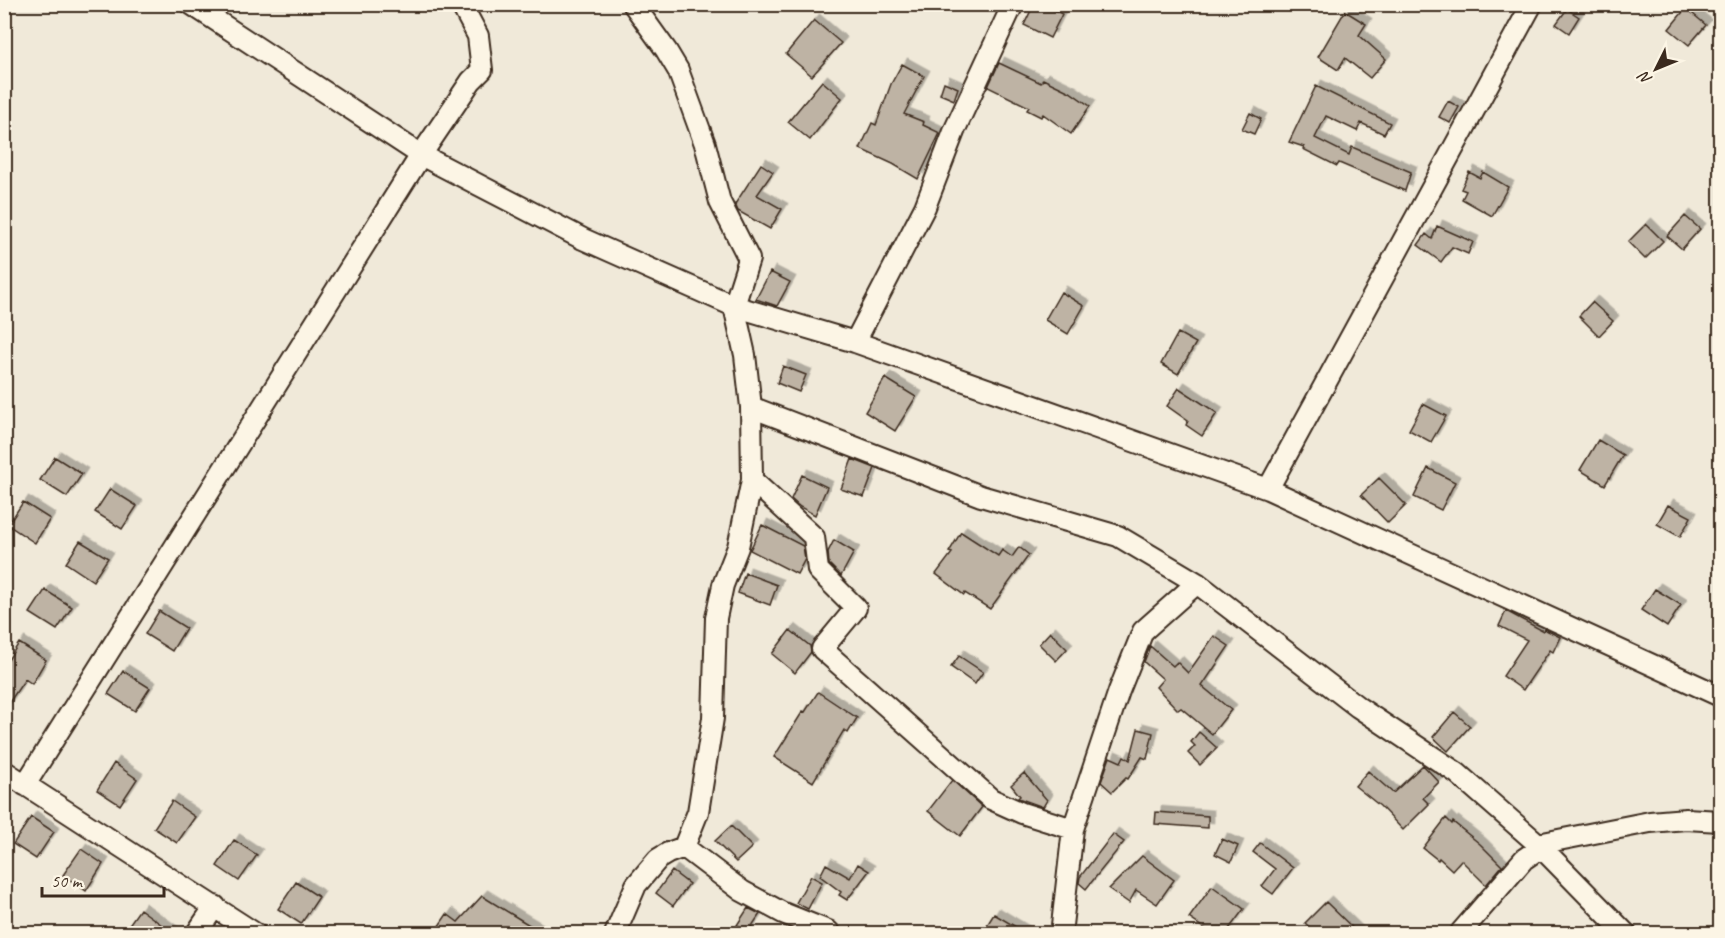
<svg xmlns="http://www.w3.org/2000/svg" width="1725" height="938" viewBox="0 0 1725 938" font-family="Caveat,sans-serif">
  <style>
    .building { fill: #beb3a4; stroke: #3b2a1e; stroke-width: 1.5; filter: url(#shadow) }
    .lines { fill: none; stroke-linecap: round; stroke-linejoin: round }
    .minor-casing { stroke: #3b2a1e; stroke-width: 24 }
    .minor { stroke: #fcf5e5; stroke-width: 20 }
  </style>
  <defs>
    <filter id="shadow"><feDropShadow dx="5.5" dy="-5.5" stdDeviation="0" flood-color="#0004"/></filter>
  </defs>
  <rect width="100%" height="100%" fill="#f0e9d9"/>
  <filter id="ink" filterUnits="userSpaceOnUse"><feTurbulence type="fractalNoise" baseFrequency=".0167" numOctaves="2"/><feDisplacementMap in="SourceGraphic" scale="12" xChannelSelector="R" yChannelSelector="G"/><feConvolveMatrix kernelMatrix="1 2 1 2 8 2 1 2 1" color-interpolation-filters="sRGB"/></filter>
  <g filter="url(#ink)">
    <path class="building" d="M1034,4H1042L1062,14L1050,38L1024,25Z
      M1686,8L1706,25L1689,45L1669,29Z
      M1567,9L1579,17L1569,33L1556,24Z
      M1345,11L1366,24L1359,35L1386,59L1370,78L1345,58L1338,70L1318,57Z
      M814,20L841,43L812,76L786,54Z
      M999,63L1041,83L1043,79L1070,92L1090,106L1071,134L1043,114L1041,117L1027,110L1029,107L988,87Z
      M902,64L924,76L904,114L924,122L923,125L940,133L918,179L893,164L860,149L872,123L876,125L891,84Z
      M822,81L842,98L810,140L788,122Z
      M944,82L958,88L954,100L940,94Z
      M1316,86L1390,123L1384,134L1361,123L1357,131L1326,116L1315,138L1349,155L1352,147L1411,172L1405,191L1339,163L1337,166L1303,149L1304,147L1289,142Z
      M1448,101L1459,107L1450,123L1439,117Z
      M1250,113L1261,119L1254,134L1242,129Z
      M761,164L773,172L757,195L782,209L770,229L738,211L735,204Z
      M1469,172L1480,178L1483,172L1508,187L1492,216L1462,199L1466,191L1461,189Z
      M1685,216L1700,229L1682,249L1667,236Z
      M1646,224L1663,241L1645,259L1628,242Z
      M1437,226L1473,242L1468,254L1452,247L1441,262L1418,245L1426,234L1432,239Z
      M770,272L790,282L777,306L756,299Z
      M1061,292L1084,306L1068,334L1045,320Z
      M1592,302L1613,321L1599,336L1579,316Z
      M1178,333L1196,343L1178,374L1161,364Z
      M783,366L806,375L799,392L777,383Z
      M885,378L916,397L895,431L865,412Z
      M1179,388L1217,413L1202,436L1186,425L1188,421L1167,406Z
      M1423,404L1446,416L1431,442L1409,430Z
      M1598,440L1623,455L1605,485L1580,470Z
      M55,457L82,474L67,497L40,480Z
      M852,459L875,468L864,497L841,489Z
      M1428,468L1455,482L1441,510L1414,497Z
      M802,475L827,487L815,515L800,507L791,499Z
      M1379,478L1406,505L1388,523L1361,495Z
      M110,489L137,506L122,529L95,512Z
      M23,502L50,519L35,543L8,525Z
      M1668,505L1691,517L1680,537L1657,524Z
      M762,525L803,546L805,559L797,574L750,550Z
      M961,532L998,556L1002,550L1012,557L1019,547L1029,555L990,609L965,593L964,595L936,574L952,553L949,552Z
      M834,540L854,552L841,576L829,564L828,552Z
      M80,541L108,558L93,581L66,563Z
      M745,573L777,585L770,605L738,593Z
      M1655,589L1681,605L1667,627L1641,610Z
      M45,590L72,607L57,630L30,613Z
      M159,611L186,628L172,651L145,634Z
      M1506,611L1543,631L1544,629L1560,637L1553,652L1550,650L1523,690L1503,676L1527,640L1499,626Z
      M790,630L810,646L811,652L795,673L772,654Z
      M1050,632L1067,649L1056,661L1039,644Z
      M1214,636L1229,646L1202,686L1231,710L1212,734L1181,708L1178,710L1156,687L1163,679L1144,662L1150,646L1173,666L1177,662L1188,673Z
      M19,643L46,660L32,684L25,679L4,710V666Z
      M959,656L983,672L975,684L951,667Z
      M123,671L150,688L135,711L108,694Z
      M818,692L857,718L848,733L844,730L813,782L774,757L803,711L805,712Z
      M1454,712L1470,726L1448,751L1433,737Z
      M1138,729L1153,733L1147,759L1142,757L1128,779L1126,778L1112,792L1101,782L1110,757L1121,762L1124,756L1130,760Z
      M1199,732L1217,748L1200,765L1188,753L1195,746L1191,742Z
      M114,763L137,779L120,805L97,790Z
      M1423,765L1439,782L1423,798L1429,804L1403,830L1380,806L1355,786L1368,771L1393,793Z
      M1024,773L1047,800L1043,807L1018,798L1020,796L1011,785Z
      M952,780L982,807L960,836L928,811Z
      M172,801L195,817L177,843L154,828Z
      M1156,812L1208,816V828L1155,824Z
      M31,817L54,832L36,859L13,844Z
      M1446,818L1452,824L1453,822L1480,844L1502,866L1486,885L1461,860L1452,870L1439,858L1438,860L1423,848Z
      M731,826L752,847L736,862L715,841Z
      M1113,834L1124,842L1086,889L1079,883L1080,877Z
      M1222,839L1238,846L1231,862L1215,854Z
      M234,840L257,855L239,881L217,866Z
      M1260,843L1293,868L1273,894L1262,886L1275,869L1253,852Z
      M81,849L103,864L86,891L63,875Z
      M1142,856L1174,880L1157,904L1136,890L1129,903L1109,889Z
      M826,864L850,878L858,864L869,871L847,900L839,895L841,892L820,876Z
      M672,871L689,884L673,906L656,893Z
      M811,876L822,882L808,909L796,903Z
      M296,882L319,897L301,924L278,909Z
      M1212,886L1244,909L1226,933H1211L1189,918Z
      M482,896L521,920L543,933H434L447,914L458,922Z
      M1326,902L1358,933H1316L1305,923Z
      M748,908L760,914L748,932L737,925Z
      M140,909L173,933H123Z
      M994,914L1026,933H982Z"/>
    <g class="lines">
      <defs>
        <path id="minor" d="M191,4L421,155L583,239L734,306L855,342L1268,489L1720,696
          M855,342L925,207L955,129L1013,4
          M751,407L981,496L1118,536L1197,583L1358,707L1457,773L1538,844L1626,934
          M752,480L814,537L818,570L856,608L822,649L991,799L1022,813L1073,829
          M1268,489L1532,4
          M4,771L256,934
          M25,785L421,155L471,81L482,70L478,36L461,4
          M684,847L742,891L783,913L828,931L831,934
          M1461,932L1524,859L1540,848L1538,844L1650,822L1686,819L1720,821
          M196,934L215,906
          M615,934L636,885L658,859L668,853L684,847L698,812L713,718L716,618L723,585L738,547L752,480L751,407L745,355L734,306L749,259L720,202L705,144L678,70L666,50L633,4
          M1061,934L1073,829L1119,691L1143,631L1197,583"/>
      </defs>
      <use href="#minor" class="minor-casing"/>
      <use href="#minor" class="minor"/>
    </g>
  </g>
  <rect width="1725" height="938" fill="none" stroke="#fcf5e5" stroke-width="24"/>
  <rect x="12" y="12" width="1701" height="914" fill="none" stroke="#3b2a1e" stroke-width="2" filter="url(#ink)"/>
  <g transform="translate(1656 69) rotate(227)" stroke="#fcf5e5" stroke-width="4.5" paint-order="stroke">
  <path d="M0-4.5L10 22L0 15L-10 22Z" fill="#3b2a1e"/>
  <text y="-9" font-size="16" font-weight="bold" text-anchor="middle" fill="#3b2a1e">N</text>
  </g>
  <path d="M42 887v9h122v-9" fill="none" stroke="#3b2a1e" stroke-width="3"/>
  <text x="51" y="887" font-size="18" fill="#3b2a1e" stroke="#fcf5e5" stroke-width="4.5" paint-order="stroke">50 m</text>
</svg>
